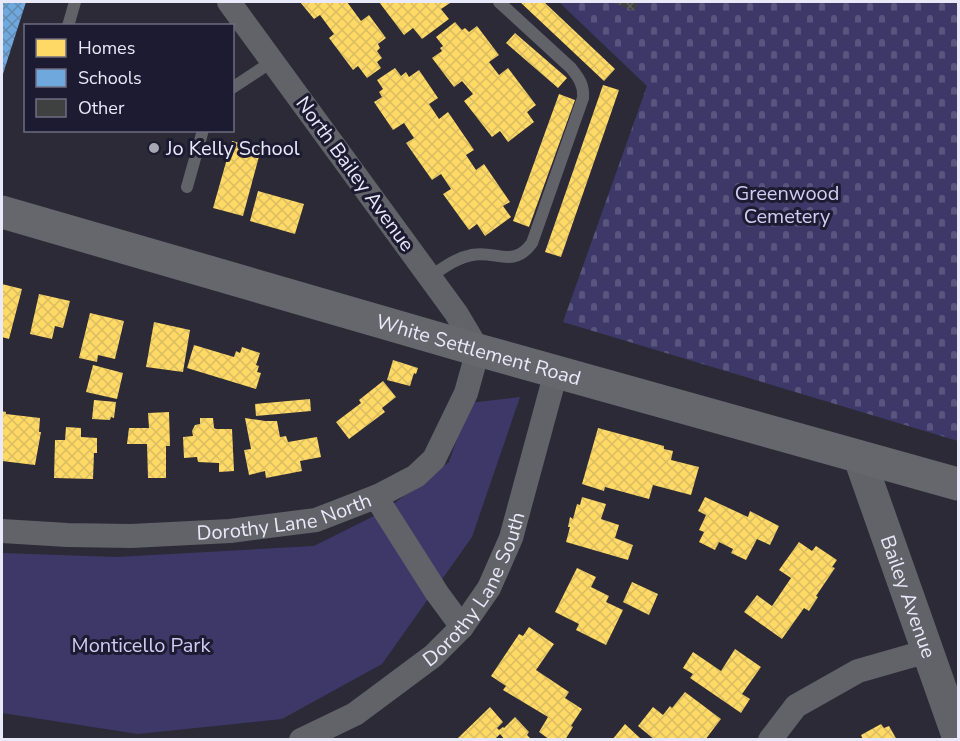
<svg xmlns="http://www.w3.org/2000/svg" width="960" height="741" viewBox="0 0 960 741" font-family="'Nunito Sans',sans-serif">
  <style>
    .green { fill: #3e3868 }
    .cemetery { fill: url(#cemetery-stones) }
    .homes { fill: url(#homes-cross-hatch) }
    .schools { fill: url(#schools-cross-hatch) }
    .building { fill: url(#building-cross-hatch) }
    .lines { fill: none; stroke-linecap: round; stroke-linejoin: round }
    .service { stroke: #626269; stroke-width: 12 }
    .minor { stroke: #626269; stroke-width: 24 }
    .tertiary { stroke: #626269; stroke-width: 32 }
    .secondary { stroke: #66666d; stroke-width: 33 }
    .poi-dot { fill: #a7a6b5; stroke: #1d1b31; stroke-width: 2 }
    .labels { text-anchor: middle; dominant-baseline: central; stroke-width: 6; stroke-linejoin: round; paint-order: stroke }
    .poi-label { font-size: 20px; fill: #eae9f9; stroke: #1d1b31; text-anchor: start }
    .street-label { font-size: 20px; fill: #eae9f9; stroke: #1d1b31 }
    .park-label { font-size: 20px; fill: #cfcdf4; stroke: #1d1b31 }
  </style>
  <defs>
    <pattern id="cemetery-stones" width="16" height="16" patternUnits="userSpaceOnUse" patternTransform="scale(1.5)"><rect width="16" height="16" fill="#3e3868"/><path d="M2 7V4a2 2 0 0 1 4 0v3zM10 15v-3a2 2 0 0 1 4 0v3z" fill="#5a557e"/></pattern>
    <pattern id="homes-cross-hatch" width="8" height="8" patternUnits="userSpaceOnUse" patternTransform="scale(1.5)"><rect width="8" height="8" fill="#ffd966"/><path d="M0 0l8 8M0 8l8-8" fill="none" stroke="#dabc61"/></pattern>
    <pattern id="schools-cross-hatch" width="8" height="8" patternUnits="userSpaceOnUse" patternTransform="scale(1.5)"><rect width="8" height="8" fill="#6fa8dc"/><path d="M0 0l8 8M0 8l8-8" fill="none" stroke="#638bb0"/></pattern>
    <pattern id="building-cross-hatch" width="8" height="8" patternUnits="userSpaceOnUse" patternTransform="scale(1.5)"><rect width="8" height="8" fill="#3f4141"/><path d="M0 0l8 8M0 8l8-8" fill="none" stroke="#5b5c5d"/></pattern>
  </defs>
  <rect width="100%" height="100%" fill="#2b2a36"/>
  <path class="green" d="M520,397L472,537L382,664L282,719L138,734L2,713V553L117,557L314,546L384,511L449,462L469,403Z"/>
  <path class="cemetery" d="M559,2H958V441L563,322L647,86Z"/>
  <path class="homes" d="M300,2H347L361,21L369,15L386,38L378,44L380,48L377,51L382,58L377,62L381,68L367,78L358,66L353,70L329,38L334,34L320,15L314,19Z
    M379,2H449L450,3L441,9L449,19L422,39L413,28L404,35Z
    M520,2H544L615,69L604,81Z
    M455,22L462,30L465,28L469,32L477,26L499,55L489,62L499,75L508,68L536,105L527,112L534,122L508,142L500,131L492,137L464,101L473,94L462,81L454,87L432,58L442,51L440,48L443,46L436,37Z
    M515,33L567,78L558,88L506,43Z
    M395,68L401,76L406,72L409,77L419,70L438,98L429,104L439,119L448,112L474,150L466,155L476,170L484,164L510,202L503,206L511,217L485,236L477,224L469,230L443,194L451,189L441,174L432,180L406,143L414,138L404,123L393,130L374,102L382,97L379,92L383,89L377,80Z
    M603,85L619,90L561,257L545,252Z
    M559,94L575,100L529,227L513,221Z
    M232,141L261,149L243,216L213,208Z
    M258,191L304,204L295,234L250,221Z
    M2,284L22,289L9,339L2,337Z
    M39,294L70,301L63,328L55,326L52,339L30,334Z
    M90,313L124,321L115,359L98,355L97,362L79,358Z
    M154,322L190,330L183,372L146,367Z
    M194,345L234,357L236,351L240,353L242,347L260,353L256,365L259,366L257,372L261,373L256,389L187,368Z
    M393,360L418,368L416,374L414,373L410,386L387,380Z
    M93,365L123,373L117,399L86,392Z
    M383,381L396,397L382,408L385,412L349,439L336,422L361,403L359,400Z
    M310,399L311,411L256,416L255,404Z
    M94,400L116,402L114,418L111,417L110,420L92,419Z
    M2,411L6,412V414L40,418L39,432H41L35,465L2,461Z
    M169,412L170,446H166V478H148L147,444H127L129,428H149L148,413Z
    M200,418H213L214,428L216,429H232L234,471L219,472V463L198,462L197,457L184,458L183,437L193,436L192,431L195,425L200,424Z
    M245,418L265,421H277L280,437L286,436L288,442L317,437L321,457L300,461L302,471L266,478L265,471L249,475L244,450L251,449Z
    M66,427L81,428V437L97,438V453H94L93,479L54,478L55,440H65Z
    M598,428L664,446V449L673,451L671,460L699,467L691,495L653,485L649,499L605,487L604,491L582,484Z
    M582,497L606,504L601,519L619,525L615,538L633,545L628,560L566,542L570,527H568L570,517L573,519L577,504L580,505Z
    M705,497L748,517L750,511L779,526L770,545L757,539L746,560L731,553L733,549L719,542L715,550L699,542L704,532L699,530L706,515L698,511Z
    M799,542L812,551L816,546L837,560L832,567L835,568L816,596L818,597L809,611L804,608L782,639L744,612L757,595L772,606L791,578L779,570Z
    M577,568L596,577L591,587L609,596L606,602L623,610L606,645L576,630L579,624L555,612Z
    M632,582L658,594L649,615L623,602Z
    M529,627L554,644L536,670L569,692L565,698L582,709L571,726L573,727L565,740H550L539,732L548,717L503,690L506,686L491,676L519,634L523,636Z
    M735,649L761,667L742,694L750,699L741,713L690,678L693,674L683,668L693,652L721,671Z
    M685,692L721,719L705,740H655L638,726L653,707L663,715L670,706L672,708Z
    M490,707L503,722L497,728L499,730L503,727L504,728L515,717L529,732L527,735L532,740H505L500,734L494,740H456Z
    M625,724L642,740H612Z
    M881,724L884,728L889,726L897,740H863L861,735Z"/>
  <path class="schools" d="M2,2H26L2,77Z"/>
  <path class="building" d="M612,2H639L634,11Z"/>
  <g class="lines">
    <path class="service" d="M68,26L75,2
      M232,88L273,61
      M187,187L203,130
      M430,277C443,268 456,258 472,255C496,250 513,269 532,243L583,98C584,85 579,78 571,68L499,2"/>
    <g class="minor">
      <path d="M376,497L437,593L462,627"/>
      <path id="s1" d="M2,531L67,535L131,536L230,531L316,520L378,496L416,476L434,459L466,393L478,350L456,313L229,2"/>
      <path id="s2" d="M301,740L355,714L433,656L462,627L489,588L511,538L556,372"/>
      <path d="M770,740L796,706L858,671L928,651"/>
    </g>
    <path class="tertiary" id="s3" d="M859,457L958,737"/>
    <path class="secondary" id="s4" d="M2,212L478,350L958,484"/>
  </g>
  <circle class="poi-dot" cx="154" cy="148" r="6"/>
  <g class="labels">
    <g class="poi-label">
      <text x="166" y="148">Jo Kelly School</text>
    </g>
    <g class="street-label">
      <text transform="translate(355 174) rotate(54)">North Bailey Avenue</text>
      <text stroke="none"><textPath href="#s4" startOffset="496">White Settlement Road</textPath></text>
      <text stroke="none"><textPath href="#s1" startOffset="284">Dorothy Lane North</textPath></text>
      <text stroke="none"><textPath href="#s2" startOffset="237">Dorothy Lane South</textPath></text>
      <text stroke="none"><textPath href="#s3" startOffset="148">Bailey Avenue</textPath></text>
    </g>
    <g class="park-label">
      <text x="787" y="193">Greenwood<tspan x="787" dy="23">Cemetery</tspan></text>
      <text x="141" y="645">Monticello Park</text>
    </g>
  </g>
  <rect width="960" height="741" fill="none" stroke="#eae9f9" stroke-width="6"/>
  <rect x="24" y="24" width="210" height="108" fill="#1d1b31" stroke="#6f6d81" stroke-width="1.5"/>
  <rect x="36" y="39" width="30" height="18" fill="#ffd966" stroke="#6f6d81" stroke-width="1.5"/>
  <text x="78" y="54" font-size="18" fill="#eae9f9">Homes</text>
  <rect x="36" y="69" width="30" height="18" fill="#6fa8dc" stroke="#6f6d81" stroke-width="1.5"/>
  <text x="78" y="84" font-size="18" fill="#eae9f9">Schools</text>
  <rect x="36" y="99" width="30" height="18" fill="#3f4141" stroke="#6f6d81" stroke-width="1.5"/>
  <text x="78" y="114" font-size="18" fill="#eae9f9">Other</text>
</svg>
